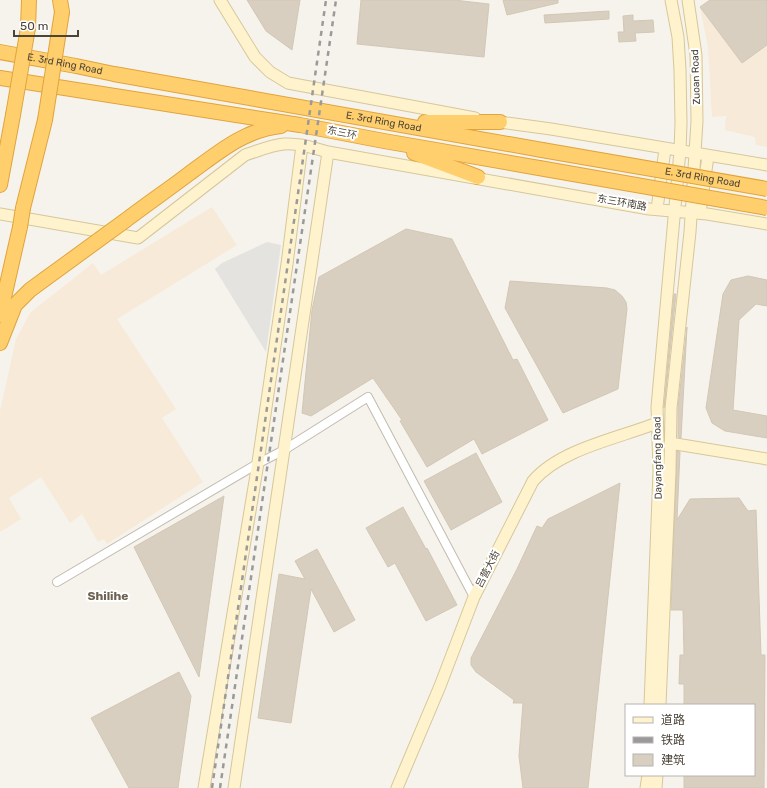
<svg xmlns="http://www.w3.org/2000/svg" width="767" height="788" viewBox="0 0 767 788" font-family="Rubik,'Noto Sans SC',sans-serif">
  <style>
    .commercial { fill: #f7ead8 }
    .parking { fill: #e5e3e0 }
    .building { fill: #d8cfc1; stroke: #d3c7b4 }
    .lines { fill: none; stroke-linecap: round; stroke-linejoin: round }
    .street-casing { stroke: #c2bbae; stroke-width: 10 }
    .secondary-casing { stroke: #d6c79b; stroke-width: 13 }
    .highway-casing { stroke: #e0a43c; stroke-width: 16 }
    .street { stroke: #fff; stroke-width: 8 }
    .secondary { stroke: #fff3cd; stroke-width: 11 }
    .highway { stroke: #ffcf6e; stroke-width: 14 }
    .rail { stroke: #9a9a9a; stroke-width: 2.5; stroke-dasharray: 5 5; stroke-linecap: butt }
    .highway-bridge-casing { stroke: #e0a43c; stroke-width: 16; stroke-linecap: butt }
    .highway-bridge { stroke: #ffcf6e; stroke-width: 14 }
    .labels { text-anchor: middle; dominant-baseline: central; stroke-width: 4; stroke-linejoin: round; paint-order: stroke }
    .street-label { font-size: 10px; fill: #4b4439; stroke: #fff }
    .quarter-label { font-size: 12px; font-weight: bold; fill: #6e6250; stroke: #fff }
  </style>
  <rect width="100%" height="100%" fill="#f6f3ec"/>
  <path class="commercial" d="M767,0V147L756,145L755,137L725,130L726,116L712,117L708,47L700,7Z
    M212,207L237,245L117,319L176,409L162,418L203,482L107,544L104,539L98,542L82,514L70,523L41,477L9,498L21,519L0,532V411L16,339L30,313L93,263L101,275Z"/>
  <path class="parking" d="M267,242L281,245L266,352L215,269L222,263Z"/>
  <path class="building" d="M247,0H300L292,50L266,31Z
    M361,0H454L489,4L484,57L357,44Z
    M503,0H558V3L507,15Z
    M710,0H767V45L742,63L700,7Z
    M609,11V19L545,23L544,15Z
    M633,15V21L653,20L654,32L635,33L636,41L619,42L618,32H624L623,16Z
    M406,229L452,239L513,360L517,359L548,420L482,454L474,439L427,467L400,421L402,420L373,378L311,416L302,413L312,310L319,277Z
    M748,276L767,280V306L756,304L739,320L733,410L767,416V438L725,431L712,423L706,408L723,294L731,280Z
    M510,281L607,288L615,290L622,296L626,302L627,309L618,389L563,413L505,308Z
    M674,294H676L664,408V407Z
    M687,327L681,438L678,437V408Z
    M677,451L680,452L677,520L690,499L739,498L748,511L756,510L761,655H765L764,788H684V775H754V705H684V684H679L680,655H684L683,610H671Z
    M476,453L502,502L451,530L424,481Z
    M620,483L588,788H523L519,756L523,703H513L514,700L476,672L471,665V658L517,569L537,526L542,528L548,519Z
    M224,496L199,677L134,547Z
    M403,507L426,549L427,548L457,605L426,621L395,563L388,567L366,528Z
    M317,549L355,620L334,632L311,589L291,723L258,718L279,574L305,579L295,561Z
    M179,672L191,696L178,788H129L91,718Z"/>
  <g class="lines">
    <defs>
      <path id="street" d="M57,582L257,464L284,450L368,397L474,597"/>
      <path id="secondary" d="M220,0L255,57L270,72L288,83L475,118
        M492,121L551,129L767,165
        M657,209L665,149
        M700,213L708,156
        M0,214L138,238L245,155C258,151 271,145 284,144C299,143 314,148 328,152L649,209L707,214L767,224
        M670,443L767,459
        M650,705L659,471L657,407L680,151L681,123L680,70L678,37L671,0
        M660,705L670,471L671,408L690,232L697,121L696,55L688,0
        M204,788L257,469L287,264L302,145
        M234,788L328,152
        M397,788L440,686L474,597L533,481C560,449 619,438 657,423
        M646,788L648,775
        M656,788L657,775"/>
      <g id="highway">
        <path d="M60,0L62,12"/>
        <path d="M28,28L29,0"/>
        <path id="s1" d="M0,52L76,66L114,74L542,150"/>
        <path d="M0,78L300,125L384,141L539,168"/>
        <path d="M425,122H500"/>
        <path d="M414,153L478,177"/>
        <path d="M0,185L13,115"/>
        <path d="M23,208L45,120"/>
        <path d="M126,220C147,204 169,189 190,173C219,152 244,130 281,126"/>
        <path d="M0,315L20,227"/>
        <path d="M0,343L15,305L30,290L45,279"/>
      </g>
    </defs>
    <use href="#street" class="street-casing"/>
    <use href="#secondary" class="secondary-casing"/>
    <use href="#highway" class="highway-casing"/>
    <use href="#street" class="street"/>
    <use href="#secondary" class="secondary"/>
    <use href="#highway" class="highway"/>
    <path class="rail" d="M212,788L326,0
      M220,788L336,0"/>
    <defs>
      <g id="highway-bridge">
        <path d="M13,115L28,28"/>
        <path d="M45,120L62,12"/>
        <path id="s2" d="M542,150L767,189"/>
        <path d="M539,168L767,208"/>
        <path d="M20,227L23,208"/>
        <path d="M45,279L126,220"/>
      </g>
    </defs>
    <use href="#highway-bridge" class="highway-bridge-casing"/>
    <use href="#highway-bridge" class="highway-bridge"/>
  </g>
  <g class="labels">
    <g class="street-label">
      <text stroke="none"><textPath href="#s1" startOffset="66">E. 3rd Ring Road</textPath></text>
      <text transform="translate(696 77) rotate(-92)">Zuoan Road</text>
      <text stroke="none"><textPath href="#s1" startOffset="390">E. 3rd Ring Road</textPath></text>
      <text transform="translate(342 133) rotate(11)">东三环</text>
      <text stroke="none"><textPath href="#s2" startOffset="163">E. 3rd Ring Road</textPath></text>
      <text transform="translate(622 203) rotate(10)">东三环南路</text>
      <text transform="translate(658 458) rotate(-91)">Dayangfang Road</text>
      <text transform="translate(488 569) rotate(-63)">吕营大街</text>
    </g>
    <g class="quarter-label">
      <text x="108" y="596">Shilihe</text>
    </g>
  </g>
  <rect x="625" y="704" width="130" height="72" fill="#ffffff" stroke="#b7b4b0"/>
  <rect x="633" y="717" width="20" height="6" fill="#fff3cd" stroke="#b7b4b0"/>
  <text x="661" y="724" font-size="12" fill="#4b4439">道路</text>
  <rect x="633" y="737" width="20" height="6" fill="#9a9a9a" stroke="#b7b4b0"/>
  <text x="661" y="744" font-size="12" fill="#4b4439">铁路</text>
  <rect x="633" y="754" width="20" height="12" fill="#d8cfc1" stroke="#b7b4b0"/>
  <text x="661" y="764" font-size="12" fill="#4b4439">建筑</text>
  <path d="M14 30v6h64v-6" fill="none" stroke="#4b4439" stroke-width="2"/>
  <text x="20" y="30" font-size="12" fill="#4b4439" stroke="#ffffff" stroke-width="3" paint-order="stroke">50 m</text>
</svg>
